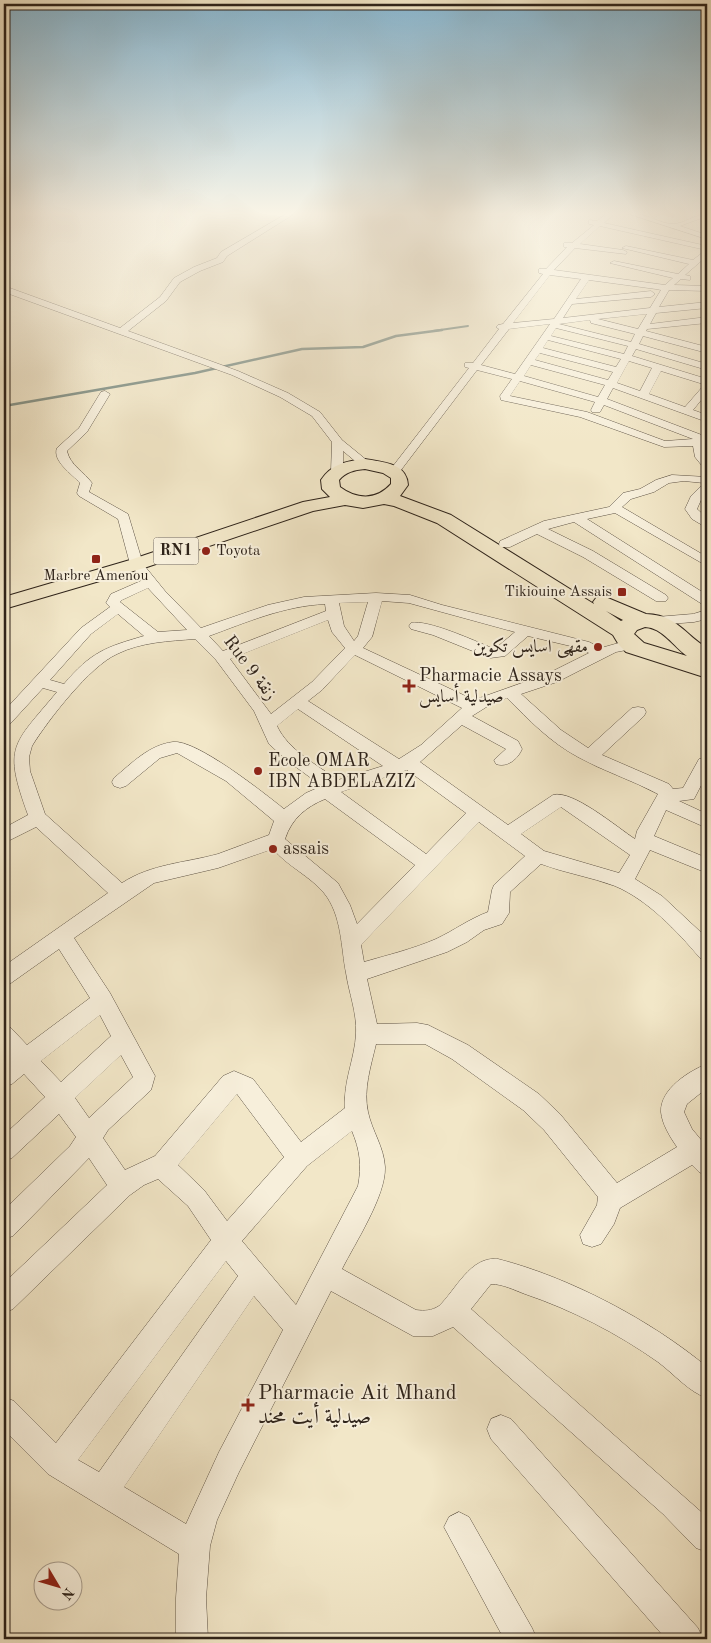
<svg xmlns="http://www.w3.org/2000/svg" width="711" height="1643" viewBox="0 0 711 1643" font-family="'Old Standard TT',Amiri,serif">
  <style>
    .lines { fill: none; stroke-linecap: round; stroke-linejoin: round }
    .stream-far1 { stroke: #6f8177; stroke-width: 2 }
    .stream { stroke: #6f8177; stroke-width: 2.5 }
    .minor-casing { stroke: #5f5446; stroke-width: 1 }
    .highway-casing { stroke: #2e231a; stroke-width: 2 }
    .minor { fill: #f7efdb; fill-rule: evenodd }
    .highway { fill: #f2e7c8; fill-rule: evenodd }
    .poi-dot { fill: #8f2418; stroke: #f7efdb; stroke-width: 2 }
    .labels { text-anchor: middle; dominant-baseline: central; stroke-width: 4; stroke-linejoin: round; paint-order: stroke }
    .far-poi-label { font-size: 15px; fill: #2e231a; stroke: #f7efdb; text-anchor: start }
    .shield { fill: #f7efdb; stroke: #6a6054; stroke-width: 1 }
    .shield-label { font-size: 16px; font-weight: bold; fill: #2e231a }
    .poi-label { font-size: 18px; fill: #2e231a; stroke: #f7efdb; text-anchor: start }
    .street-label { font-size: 18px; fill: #2e231a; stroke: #f7efdb }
    .near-poi-label { font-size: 21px; fill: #2e231a; stroke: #f7efdb; text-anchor: start }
  </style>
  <rect width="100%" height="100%" fill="#f2e7c8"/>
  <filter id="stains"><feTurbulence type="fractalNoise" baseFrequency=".004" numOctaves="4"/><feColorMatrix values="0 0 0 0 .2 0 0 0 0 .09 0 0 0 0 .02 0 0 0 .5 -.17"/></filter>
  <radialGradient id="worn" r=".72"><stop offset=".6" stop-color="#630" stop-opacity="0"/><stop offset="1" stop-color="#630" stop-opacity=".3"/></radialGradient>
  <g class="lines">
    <path class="stream-far1" d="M433,331L468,326"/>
    <path class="stream" d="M4,406L195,373L302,349L363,347L396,336L442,330"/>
    <defs>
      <path id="minor" d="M286,214H294L227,256L223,262L200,271L180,282L166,301L128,331L238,371L288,393L320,412L342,440L369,462L371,464L369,466H361L343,451V472L337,475L333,474L331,472L332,442L312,416L280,397L232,375L4,292V287H7L120,328L160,297L174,278L194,267L217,258L221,252Z
        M606,214H614L604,223L707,246V256L685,275L690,276V280L681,279L674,285L707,286V291L669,290L659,307L707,302V308L656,313L650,324L707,317V323L647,329L646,331L707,347V353L643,336L639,344L707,364V370L636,349L632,356L707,379V393L693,410L707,415V422L613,388L607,399L707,437V445H704L707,468L703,467L695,457L693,446L664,447L580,417L501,400L500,396L512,379L477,370L398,474H390L388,472L390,470L469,368L465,367V363H473L499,329L496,327L498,325L503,324L543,274L539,273V269H546L567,247H564V243H572L594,225L589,224V220L597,221ZM600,226L706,250L693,260L626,246L622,248L689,264L678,274L614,261L610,263L673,278L665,285L554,270L575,248L626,254L627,252L623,250L580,244ZM550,275L581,279L554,319L513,323ZM589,280L656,289L661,290L650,308L563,318L572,304L651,297L655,294L651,291L576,299ZM647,314L638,329L598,319ZM590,320L591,323L635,334L631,342L559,324ZM550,324L515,374L481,365L509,329ZM556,328L628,346L624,354L551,336ZM548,340L621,359L616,367L543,348ZM540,353L613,372L608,380L535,360ZM629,361L652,368L640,391L617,383ZM531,365L605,385L598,397L524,376ZM661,371L703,384H705L685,407L649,394ZM520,381L595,402L591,410L592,412H600L604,405L693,439L665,441L587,412L510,396Z
        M629,214C646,212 659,224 673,224C684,224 695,214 707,214V216L680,226L707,235V239Z
        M105,391L110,394L87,432L67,451C70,465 84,472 92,483L89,492L128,514L143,564L165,591L201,628L268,605L304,597L376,593L410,595L442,605L589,642L601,648L622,642H637L639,645L637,648L616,652L557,682L521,694L561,730L588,748L632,708L638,707L644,708L646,712L644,716L602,755L669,784L673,789L683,788L699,759L707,758V774L694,799L679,801L707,814V828L666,810L654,836L707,858V873L650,850L635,879L662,896L706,937L707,961L700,958C677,931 648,900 615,886C591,877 565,873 541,864L510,892L509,913L502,924L484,930L467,942L447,952L367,979L377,1024L417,1023L428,1025L468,1045L539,1094L560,1114L617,1183L677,1147C670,1137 662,1124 661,1112C660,1089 689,1071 707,1064V1088L687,1104L684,1112L692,1129L707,1147V1176L699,1172L692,1165L620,1208L614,1224L601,1244L592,1247L583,1244L580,1235L597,1205L598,1197L544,1130L523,1110L452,1059L425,1044H376C371,1066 363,1089 368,1112C372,1131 384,1147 385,1167C386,1196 355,1243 342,1269L416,1310C425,1311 431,1311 439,1306C456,1290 470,1256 498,1259C569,1277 652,1321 707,1367V1398C689,1392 674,1374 658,1362C617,1333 572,1310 525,1294C514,1290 503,1284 491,1284L471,1309L707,1517V1552L696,1548L663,1514L453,1327L433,1336H413L331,1291L239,1472L217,1520L210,1546L206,1598L208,1639H176V1598L179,1554L48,1474L4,1430V1397L14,1401L56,1443L211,1240L188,1206L158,1179L144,1185L130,1195L13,1309L4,1313V1283L107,1185L89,1158L13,1236L4,1239V1210L70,1146L76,1137L59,1114L12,1158L4,1161V1135L45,1097L24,1074L12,1084L4,1087V1063L10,1058L4,1050V1025L11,1028L27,1045L90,998L59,949L11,983L4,986V966L108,893L36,827L4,843V828L28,815C3,746 12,746 57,692L43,688L10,724L4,726V711L81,628L110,607L106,603L111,594L143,580L130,564L118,519L79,496L77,493L80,483C72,474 52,461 57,448L79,428L101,392ZM148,588L187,630L158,632L120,602L122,600ZM382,601L409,603L515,632L496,648H492C475,641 427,619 411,623L409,626L411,629L433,635L490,658L505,656L528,636L579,648L589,653L547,674L474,700L363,648L372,637ZM368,602L358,636L354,641L344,626L339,603ZM325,604L326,611L223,651L209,636C247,622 284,606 325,604ZM118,614L144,636C106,647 91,652 64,684L50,680L91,634ZM328,620L332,632L345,648L312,682L271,714L230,659ZM195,639L216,660L254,711L269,744L289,762L322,786L306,793L284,809C264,793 196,739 173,742C149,745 132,763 114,778L112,782L114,786L120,788L126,786L160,758L177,753L226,781L274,821L269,835C252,841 235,848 218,854C185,863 151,864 122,883L45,814L30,771L29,757L32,746C48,720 90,666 117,654C141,642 169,641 195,639ZM355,655L462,708L421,745L399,759L308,701L322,690ZM507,698C529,720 550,742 578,757C603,771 632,780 658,794L637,831L635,839C618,828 572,789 553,795L508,825L420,762L462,725L506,749L494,760L496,764C507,768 518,759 522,749L518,741L472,716L488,706ZM298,709L383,766L338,780C317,765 288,750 277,726ZM407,770L466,813L426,854L341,792ZM325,799L415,865L357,924L350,905L338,883L285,839C292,818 306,807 325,799ZM561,807L630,855L619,873L544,851L521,834ZM479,822L525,856L494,885L492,890L488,912C469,919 455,930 436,939C413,949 388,955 364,962L361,945ZM273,849C287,866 310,876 324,893C342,915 341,948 346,973C349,993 357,1013 356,1033C355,1059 343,1081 345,1108L301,1142L253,1079L234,1071L223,1076L155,1156L125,1170L103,1138L108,1130L151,1090L155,1076L110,993L74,938L154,883L218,868ZM100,1015L111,1036L61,1082L41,1061ZM121,1055L133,1077L89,1118L75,1098ZM237,1094L284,1157L227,1221L204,1190L178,1165ZM352,1131C360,1150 362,1166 358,1186L296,1305L242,1241L307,1166ZM226,1261L238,1276L99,1472L78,1460ZM254,1296L283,1330L219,1452L186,1524L124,1487Z
        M672,475L707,477V493L701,500L697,509L707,518V528L692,519L685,509L691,496L704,483L684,481L669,483L654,492L631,499L622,507L707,557V566L615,513L587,519L707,595V605L702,604L574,522L548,529L593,551L666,595L668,598L666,601H656L583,557L537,534L510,547H500L499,544L500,541L544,521L609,507L623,493L640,489L656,480Z
        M707,610V619L694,622L656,625L651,624L649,621L651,618L656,617L693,614Z
        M501,1415L511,1419L698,1628L703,1639H666L491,1439L487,1429L491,1419Z
        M459,1512L469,1517L532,1628L537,1639H504L444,1527L449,1517Z"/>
      <path id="highway" d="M365,459C383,462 407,463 408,485L400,496L451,515L594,604L593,602L596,598L603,596L646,614C677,615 684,634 707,648V678L626,652L619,645L613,635L437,523L394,506L384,504L363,508L345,505L313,511L144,568L4,609V597L130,560L303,502L330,497L322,489L321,480C332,464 346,461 365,459ZM365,469L383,473L391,478V484C376,501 356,499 340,487L339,480C346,472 354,470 365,469ZM606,611L623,620L621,621ZM645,627C663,628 673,646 687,656L644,643L634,634L637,630Z"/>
    </defs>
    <use href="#minor" class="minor-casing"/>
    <use href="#highway" class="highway-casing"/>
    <use href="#minor" class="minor"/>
    <use href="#highway" class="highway"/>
  </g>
  <linearGradient id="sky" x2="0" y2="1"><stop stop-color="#89b9d4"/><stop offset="0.48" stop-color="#f9f4e6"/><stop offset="1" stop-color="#f9f4e6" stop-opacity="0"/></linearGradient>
  <rect width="711" height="444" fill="url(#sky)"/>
  <g class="poi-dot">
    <circle cx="206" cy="551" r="5"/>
    <rect x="91" y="554" width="10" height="10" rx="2.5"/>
    <rect x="617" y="587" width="10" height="10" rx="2.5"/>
    <circle cx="598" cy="647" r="5"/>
    <path d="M406.5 678.5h5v5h5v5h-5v5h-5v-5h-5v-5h5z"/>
    <circle cx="258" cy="771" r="5"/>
    <circle cx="273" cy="849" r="5"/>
    <path d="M245.5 1397.5h5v5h5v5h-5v5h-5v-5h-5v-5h5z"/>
  </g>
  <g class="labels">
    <g class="far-poi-label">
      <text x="216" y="551">Toyota</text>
      <text x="96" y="576" text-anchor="middle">Marbre Amenou</text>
      <text x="612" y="592" text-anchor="end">Tikiouine Assais</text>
    </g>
    <rect class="shield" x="153.5" y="537.5" width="45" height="27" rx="4"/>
    <g class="shield-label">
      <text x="176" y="551">RN1</text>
    </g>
    <g class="poi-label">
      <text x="588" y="647" text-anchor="end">مقهى اسايس تكوين</text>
      <text x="419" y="676">Pharmacie Assays<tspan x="419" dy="21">صيدلية أسايس</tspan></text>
      <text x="268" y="761">Ecole OMAR<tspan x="268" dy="21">IBN ABDELAZIZ</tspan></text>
      <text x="283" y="849">assais</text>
    </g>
    <g class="street-label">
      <text transform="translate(250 668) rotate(53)">Rue 9 زنقة</text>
    </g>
    <g class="near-poi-label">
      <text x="258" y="1393">Pharmacie Ait Mhand<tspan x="258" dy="24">صيدلية أيت محند</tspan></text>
    </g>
  </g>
  <rect width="711" height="1643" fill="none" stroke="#f2e7c8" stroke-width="20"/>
  <rect x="5" y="5" width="701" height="1633" fill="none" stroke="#2e231a" stroke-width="2.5"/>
  <rect x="10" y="10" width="691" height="1623" fill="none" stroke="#2e231a"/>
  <g transform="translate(58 1586) rotate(128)"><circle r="24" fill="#f7efdb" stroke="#a79d8e"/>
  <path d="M0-4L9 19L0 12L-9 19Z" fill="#8f2418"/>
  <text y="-8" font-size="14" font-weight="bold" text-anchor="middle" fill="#2e231a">N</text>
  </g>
  <rect width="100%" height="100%" filter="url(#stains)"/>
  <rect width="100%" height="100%" fill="url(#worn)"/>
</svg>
